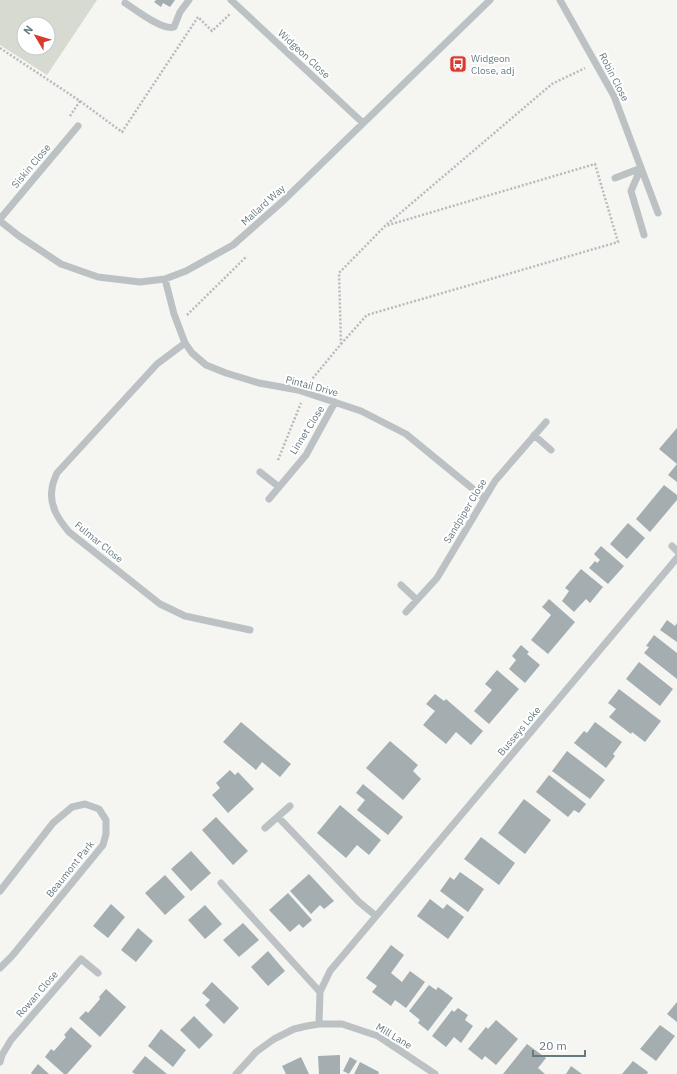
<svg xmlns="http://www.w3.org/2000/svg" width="677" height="1074" viewBox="0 0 677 1074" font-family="'IBM Plex Sans',sans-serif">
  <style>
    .green { fill: #d6dad1; fill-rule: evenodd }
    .building { fill: #a4aeb1 }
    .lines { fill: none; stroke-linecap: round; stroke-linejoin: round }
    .path { stroke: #b7bbbc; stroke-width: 2.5; stroke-dasharray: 2 2; stroke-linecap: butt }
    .minor { stroke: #bcc2c4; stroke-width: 7 }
    .labels { text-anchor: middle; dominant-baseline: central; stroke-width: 4; stroke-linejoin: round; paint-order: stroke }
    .street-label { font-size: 10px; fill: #667a81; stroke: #fff }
    .poi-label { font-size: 10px; fill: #667a81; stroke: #fff; text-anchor: start }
  </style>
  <rect width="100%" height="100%" fill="#f5f5f2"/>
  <path class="green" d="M0,0H97L47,75L0,45ZM24,24H48V48H24Z"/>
  <path class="building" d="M156,0H175L170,7L163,3L161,7L154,2Z
    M677,428V482L668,475L677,464L659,449Z
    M664,485L677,495V500L650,532L636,519Z
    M628,523L645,538L627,559L610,544Z
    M601,546L624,566L608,584L589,568L595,561L597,563L600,560L594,554Z
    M581,569L603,587L590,603L586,599L574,612L562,601L569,591L565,588Z
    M549,599L575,622L548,654L531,640L551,615L542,607Z
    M667,620L675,626L677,623V642L660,630Z
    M654,635L677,653V679L644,653L649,647L646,646Z
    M521,645L529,652L527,654L540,665L525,683L509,669L516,660L512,656Z
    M639,662L673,689L660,706L626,679Z
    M497,670L519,689L489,724L474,711L492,690L485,684Z
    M619,689L661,721L645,742L632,732L631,734L609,717L616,709L608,703Z
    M435,694L444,701L446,699L483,731L471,745L456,732L446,744L423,725L435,711L426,704Z
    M241,722L291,764L280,777L262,762L256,770L223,742Z
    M595,722L622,742L613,754L615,756L606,768L574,743L584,731L587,733Z
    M390,741L418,765L413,771L421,779L403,800L366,768Z
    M567,751L605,780L590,799L552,771Z
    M230,770L235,775L238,772L254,789L228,813L212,795L220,788L216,783Z
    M549,775L586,804L579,813L574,810L568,817L536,792Z
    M363,784L403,817L388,835L357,810L365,800L356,793Z
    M524,799L551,820L525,854L498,833Z
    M340,805L381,840L369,855L357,845L346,858L317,833Z
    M216,817L248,851L233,865L202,830Z
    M481,837L515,863L499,885L464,859Z
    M191,851L211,873L191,891L171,869Z
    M460,872L484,889L468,912L440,891L450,877L454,880Z
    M309,874L334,901L324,909L320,905L311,914L290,891Z
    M165,875L185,897L165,915L145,893Z
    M288,893L312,920L303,928L299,924L290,932L269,910Z
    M430,899L443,909L447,904L464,917L448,939L417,916Z
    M111,904L125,917L108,938L93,926Z
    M205,905L222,924L205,939L188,920Z
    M243,923L259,940L239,957L223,940Z
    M138,928L153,941L136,962L121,950Z
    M391,945L404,955L391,973L402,982L410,971L425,982L406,1008L395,1000L391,1006L372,992L377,986L366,978Z
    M268,951L285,971L268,986L251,967Z
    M212,982L239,1008L224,1024L205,1005L210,1000L202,993Z
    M429,985L436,990L438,987L453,998L428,1031L418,1023L420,1020L409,1011Z
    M106,989L126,1007L100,1037L79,1018L86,1011L88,1013L100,999L99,997Z
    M677,1002V1022L667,1014Z
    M458,1008L468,1015L465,1020L473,1026L461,1043L454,1037L446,1047L432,1036L452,1010L454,1012Z
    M194,1016L213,1035L199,1049L180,1030Z
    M496,1020L518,1039L496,1065L485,1056L482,1060L468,1049L486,1027L488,1029Z
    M660,1025L675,1036L656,1061L640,1049Z
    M71,1027L92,1046L67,1074H64L45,1057L51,1049L54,1051L66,1037L64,1035Z
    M161,1029L186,1050L173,1067L148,1046Z
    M527,1044L546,1058L538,1068L545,1074H503Z
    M340,1055V1074H319L318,1056Z
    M145,1056L167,1074H135L132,1072Z
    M301,1057L309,1074H286L282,1066Z
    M350,1057L357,1061L349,1074L343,1071Z
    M633,1061L648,1072L647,1074H622Z
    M360,1062L379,1072L378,1074H354Z
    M38,1064L49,1074H32L31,1073Z
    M571,1066L582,1074H566Z"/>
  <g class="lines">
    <path class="path" d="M0,48L80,101L122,132L198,17L212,31L230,14
      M70,116L80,101
      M187,315L247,256
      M341,344L367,315L618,242L595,164L385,226
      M311,382L313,378L341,344L339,273L385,226L552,84L585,68
      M278,460L301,403"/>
    <path class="minor" d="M231,0L363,123
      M560,0L614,96L658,213
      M125,3C135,9 162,31 174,27L180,12L189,0
      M641,168L631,191L644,235
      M615,178L641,168
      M0,219L78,126
      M0,221L19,236L61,264L98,277L140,282L165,279L186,271L233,245L283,201L490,0
      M165,279L174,314L185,343L192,353L206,365L226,373L259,383L298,390L361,411L406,434L484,498
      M185,343L157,364L57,473C55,478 52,484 52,489C49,506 59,520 69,532L160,604L185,616L250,630
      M534,435L551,450
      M260,472L279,487
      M269,499L306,455L335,402
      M672,546L677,551
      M401,585L417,600
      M406,612L437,578L495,481L546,422
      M278,817L359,902L376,916
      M265,828L290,806
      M221,883L320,992
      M0,891L53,823L72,807L85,804L99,809L106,820V834L103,845L12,956L0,968
      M319,1024L320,992L330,971L677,558
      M0,1062L2,1055L11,1040L81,959L98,973
      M236,1074L256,1052L274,1039L294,1029L307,1026L319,1024H342L378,1036L435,1074"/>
  </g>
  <defs>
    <symbol id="bus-square" viewBox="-11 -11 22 22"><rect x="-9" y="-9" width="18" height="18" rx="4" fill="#d73b30" stroke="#fff"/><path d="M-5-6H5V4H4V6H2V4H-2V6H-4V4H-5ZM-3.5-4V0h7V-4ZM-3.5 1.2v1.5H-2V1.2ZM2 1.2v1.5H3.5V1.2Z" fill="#fff"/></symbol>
  </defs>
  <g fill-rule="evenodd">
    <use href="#bus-square" x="448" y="54" width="20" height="20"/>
  </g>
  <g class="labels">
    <g class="street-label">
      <text transform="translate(304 54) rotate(43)">Widgeon Close</text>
      <text transform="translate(614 77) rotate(63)">Robin Close</text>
      <text transform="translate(31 166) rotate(-50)">Siskin Close</text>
      <text transform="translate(263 205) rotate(-42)">Mallard Way</text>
      <text transform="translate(312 386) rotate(15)">Pintail Drive</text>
      <text transform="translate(307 430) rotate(-58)">Linnet Close</text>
      <text transform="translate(465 511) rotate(-59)">Sandpiper Close</text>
      <text transform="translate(99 542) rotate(39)">Fulmar Close</text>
      <text transform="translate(519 731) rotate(-50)">Busseys Loke</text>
      <text transform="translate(70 869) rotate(-51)">Beaumont Park</text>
      <text transform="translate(37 994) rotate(-49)">Rowan Close</text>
      <text transform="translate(394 1036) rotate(31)">Mill Lane</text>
    </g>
    <g class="poi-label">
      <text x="471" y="58">Widgeon<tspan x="471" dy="12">Close, adj</tspan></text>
    </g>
  </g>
  <g transform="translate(36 36) rotate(308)"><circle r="19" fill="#ffffff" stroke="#c2cacd"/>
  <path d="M0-3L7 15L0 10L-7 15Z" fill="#d73b30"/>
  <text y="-6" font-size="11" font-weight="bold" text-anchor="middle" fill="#667a81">N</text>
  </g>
  <path d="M533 1050v6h52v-6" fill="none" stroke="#667a81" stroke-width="2"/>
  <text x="539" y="1050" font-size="12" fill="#667a81" stroke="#ffffff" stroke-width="3" paint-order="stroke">20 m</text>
</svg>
